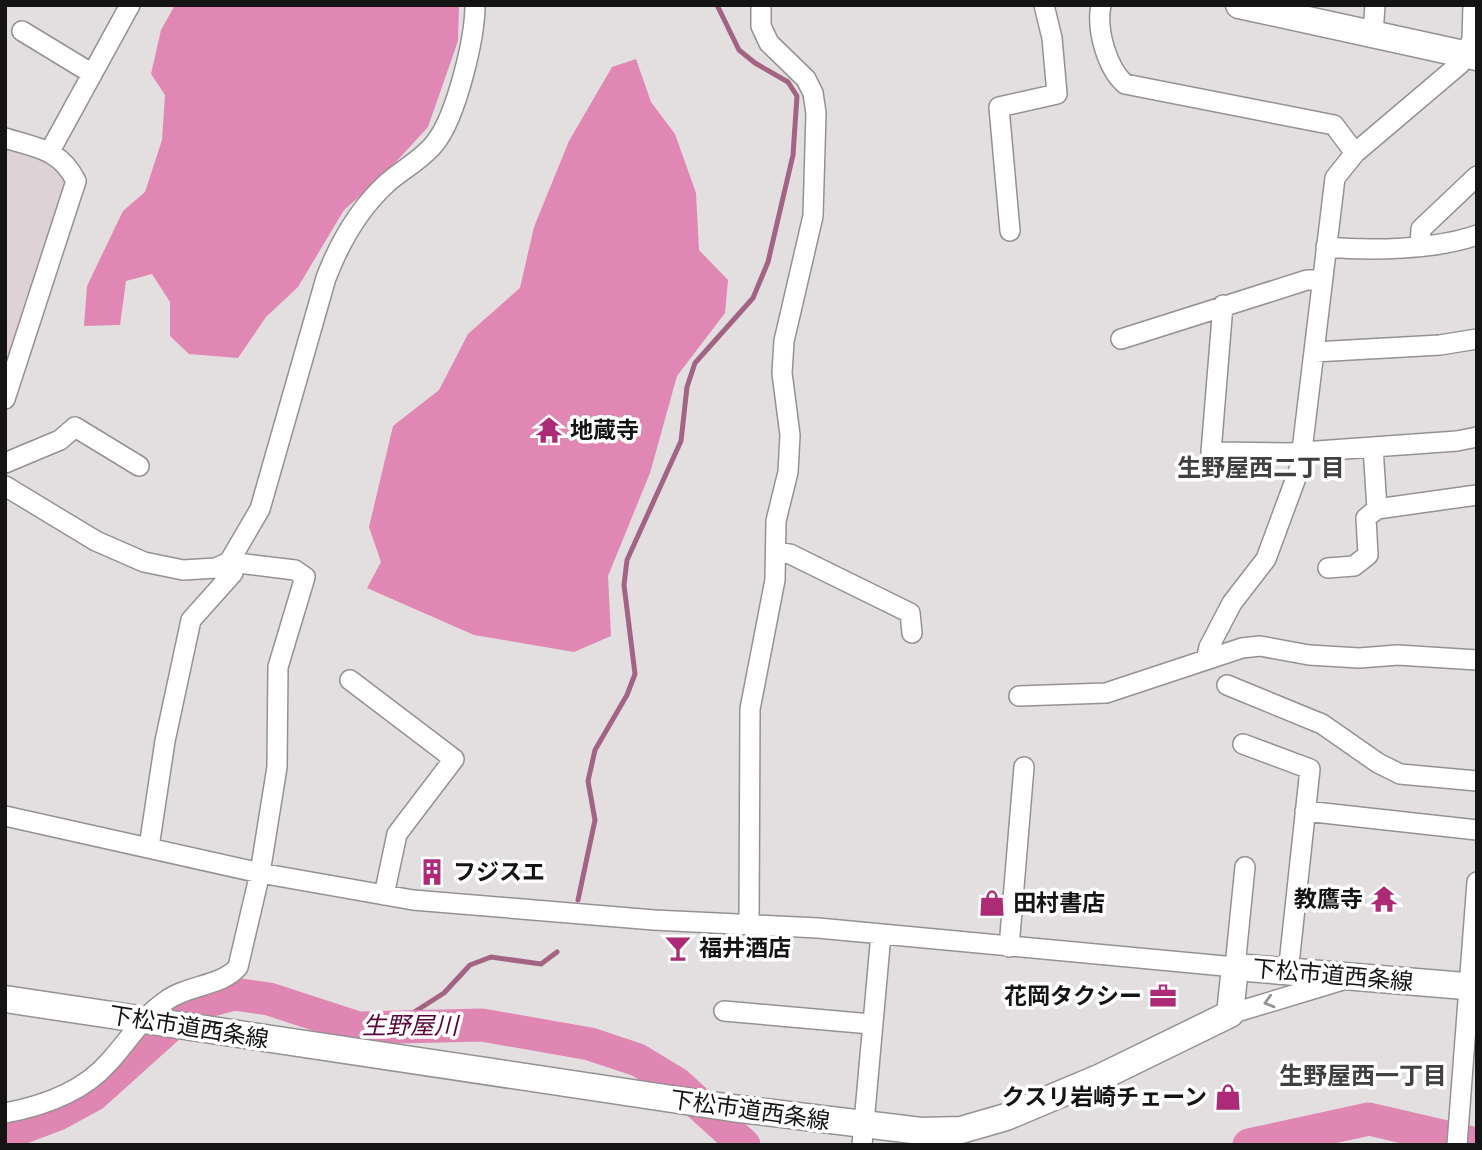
<svg xmlns="http://www.w3.org/2000/svg" width="1482" height="1150" viewBox="0 0 1482 1150" font-family="'Space Grotesk','Noto Sans JP',sans-serif">
  <style>
    .built { fill: #ded2d7 }
    .forest { fill: #e087b3 }
    .water { fill: #e086b3; stroke: #a36483; stroke-width: 2 }
    .lines { fill: none; stroke-linecap: round; stroke-linejoin: round }
    .stream { stroke: #a36483; stroke-width: 5 }
    .river { stroke: #e086b3; stroke-width: 33 }
    .street-casing { stroke: #959192; stroke-width: 22 }
    .secondary-casing { stroke: #959192; stroke-width: 29 }
    .street { stroke: #fff; stroke-width: 19 }
    .secondary { stroke: #fff; stroke-width: 26 }
    .oneway { stroke: #969595 }
    .labels { text-anchor: middle; dominant-baseline: central; stroke-width: 7; stroke-linejoin: round; paint-order: stroke }
    .poi-label { font-size: 23px; font-weight: bold; fill: #151414; stroke: #fff; text-anchor: start }
    .street-label { font-size: 23px; fill: #151414; stroke: #fff }
    .neighbourhood-label { font-size: 24px; font-weight: bold; fill: #423f40; stroke: #fff }
    .water-label { font-size: 24px; font-style: italic; fill: #570538; stroke: #fff }
  </style>
  <rect width="100%" height="100%" fill="#e3dfe0"/>
  <path class="built" d="M5,146L54,160L68,187L5,377Z"/>
  <path class="forest" d="M175,5H459L458,41L428,127L384,175L344,210L298,287L266,317L238,358L189,354L170,336V302L152,274L126,281L120,325L84,326L87,286L123,211L145,192L162,140L165,95L151,74L161,30Z
    M636,59L651,102L675,134L696,193L699,250L728,280L725,313L677,376L650,473L608,576L611,636L574,652L474,635L367,588L381,562L369,527L393,426L439,390L468,334L520,288L534,227L569,141L612,67Z"/>
  <path class="water" d="M93,1095L69,1117L5,1143V1123L48,1113Z"/>
  <g class="lines">
    <path class="stream" d="M578,900L595,820L588,781L595,750L627,695L635,674L624,585L627,560L681,441L687,387L695,363L753,298L768,262L793,155L797,96L788,82L755,63L739,50L717,5
      M391,1027L444,993L470,965L491,957L541,964L557,952"/>
    <path class="river" d="M5,1134L58,1114L93,1095L193,1005L234,994L269,999L358,1028L482,1025L590,1044L638,1060L676,1083L744,1145
      M1249,1145L1369,1119L1477,1144"/>
    <defs>
      <path id="street" d="M1101,5C1096,30 1107,68 1125,84L1334,125L1355,153
        M22,31L91,73
        M1373,34L1375,5
        M5,138C37,148 60,149 76,181L5,399
        M50,151L130,5
        M1010,231L999,107L1057,94L1052,38L1044,5
        M1420,246L1421,229L1477,176
        M1326,247C1370,251 1435,250 1477,235
        M1223,305L1211,452L1289,453L1457,441L1477,437
        M1121,339L1307,280H1322
        M1314,352L1440,345L1477,339
        M1373,447L1377,509L1477,495
        M5,463L60,440L75,427L139,466
        M5,486L96,541L144,562L183,570L216,568L229,562L260,509L326,278C339,244 358,210 386,184C401,170 422,160 435,143C456,117 475,39 475,5
        M778,552L790,554L910,613L912,633
        M1328,568L1354,566L1368,555L1366,518L1377,509
        M1206,660L1209,647L1232,603L1266,559L1300,467L1335,178L1355,153L1460,64L1472,40L1473,5
        M350,680L454,759L397,834L384,895
        M1227,685L1322,724L1378,763L1400,774L1477,781
        M1019,696L1106,693L1242,648L1260,646L1309,655L1359,658L1398,655L1477,660
        M1243,744L1310,769L1288,973
        M1305,811L1477,830
        M5,816L260,873L413,900L654,920L818,928L1235,967L1245,867
        M149,847L165,741L191,620L233,573V562
        M749,925L750,709L775,580L776,521L788,472L790,435L782,373L784,341L813,216L816,113L813,93L806,79L769,43L761,26V5
        M1009,947L1024,767
        M724,1011L871,1024
        M1230,1014L1343,980
        M5,1113C43,1106 83,1092 109,1062C129,1040 142,1017 167,1000C188,985 222,986 238,967L260,873L277,767L278,667L305,577L295,570L229,562
        M862,1145L881,934
        M1457,1145L1477,882"/>
      <path id="secondary" d="M1239,5L1477,57
        M5,999L732,1108L921,1131L961,1130L1006,1117L1101,1077L1230,1014L1235,967L1477,987"/>
    </defs>
    <use href="#street" class="street-casing"/>
    <use href="#secondary" class="secondary-casing"/>
    <use href="#street" class="street"/>
    <use href="#secondary" class="secondary"/>
  </g>
  <defs><path id="oneway-chevron" d="M-2-3.5L2.5 0L-2 3.5" fill="none" stroke-width="1.6" stroke-linecap="round" stroke-linejoin="round" transform="scale(1.75)"/></defs>
  <use class="oneway" href="#oneway-chevron" transform="translate(1269 1002) rotate(164)"/>
  <defs>
    <symbol id="temple-bare" viewBox="-9 -9 18 18"><path d="M0-6L5-2H3V0L6.5 2.5H4V6H1.5V3h-3V6H-4V2.5H-6.5L-3 0V-2H-5Z" fill="#ac2a76" stroke="#fff" stroke-width="2.5" paint-order="stroke"/></symbol>
    <symbol id="building-bare" viewBox="-9 -9 18 18"><path d="M-4-6H4V6H1V3H-1V6H-4ZM-2.5-4.3h1.7v1.8h-1.7ZM.8-4.3h1.7v1.8H.8ZM-2.5-1h1.7V.8h-1.7ZM.8-1h1.7V.8H.8Z" fill="#ac2a76" stroke="#fff" stroke-width="2.5" paint-order="stroke"/></symbol>
    <symbol id="shop-bare" viewBox="-9 -9 18 18"><path d="M-5-2.5h2.3a2.7 3.5 0 0 1 5.4 0H5L5.5 6h-11ZM-1.5-2.5h3a1.5 2.3 0 0 0-3 0Z" fill="#ac2a76" stroke="#fff" stroke-width="2.5" paint-order="stroke"/></symbol>
    <symbol id="bar-bare" viewBox="-9 -9 18 18"><path d="M-6-5H6L.8 .8V4.5H3.5V6h-7V4.5H-.8V.8Z" fill="#ac2a76" stroke="#fff" stroke-width="2.5" paint-order="stroke"/></symbol>
    <symbol id="office-bare" viewBox="-9 -9 18 18"><path d="M-6-3h4V-5.5h4V-3h4V5H-6ZM-1-4.5V-3h2v-1.5ZM-6 0V1H6V0Z" fill="#ac2a76" stroke="#fff" stroke-width="2.5" paint-order="stroke"/></symbol>
  </defs>
  <g fill-rule="evenodd">
    <use href="#temple-bare" x="530" y="411" width="38" height="38"/>
    <use href="#building-bare" x="413" y="853" width="38" height="38"/>
    <use href="#temple-bare" x="1365" y="880" width="38" height="38"/>
    <use href="#shop-bare" x="973" y="884" width="38" height="38"/>
    <use href="#bar-bare" x="659" y="929" width="38" height="38"/>
    <use href="#office-bare" x="1144" y="977" width="38" height="38"/>
    <use href="#shop-bare" x="1209" y="1078" width="38" height="38"/>
  </g>
  <g class="labels">
    <g class="poi-label">
      <text x="570" y="430">地蔵寺</text>
      <text x="453" y="872">フジスエ</text>
      <text x="1363" y="899" text-anchor="end">教鷹寺</text>
      <text x="1013" y="903">田村書店</text>
      <text x="699" y="948">福井酒店</text>
      <text x="1142" y="996" text-anchor="end">花岡タクシー</text>
      <text x="1207" y="1097" text-anchor="end">クスリ岩崎チェーン</text>
    </g>
    <g class="street-label">
      <text transform="translate(1333 975) rotate(5)">下松市道西条線</text>
      <text transform="translate(189 1027) rotate(9)">下松市道西条線</text>
      <text transform="translate(750 1110) rotate(8)">下松市道西条線</text>
    </g>
    <g class="neighbourhood-label">
      <text x="1261" y="467">生野屋西二丁目</text>
      <text x="1363" y="1075">生野屋西一丁目</text>
    </g>
    <g class="water-label">
      <text x="410" y="1025">生野屋川</text>
    </g>
  </g>
  <rect width="1482" height="1150" fill="none" stroke="#151414" stroke-width="14"/>
</svg>
